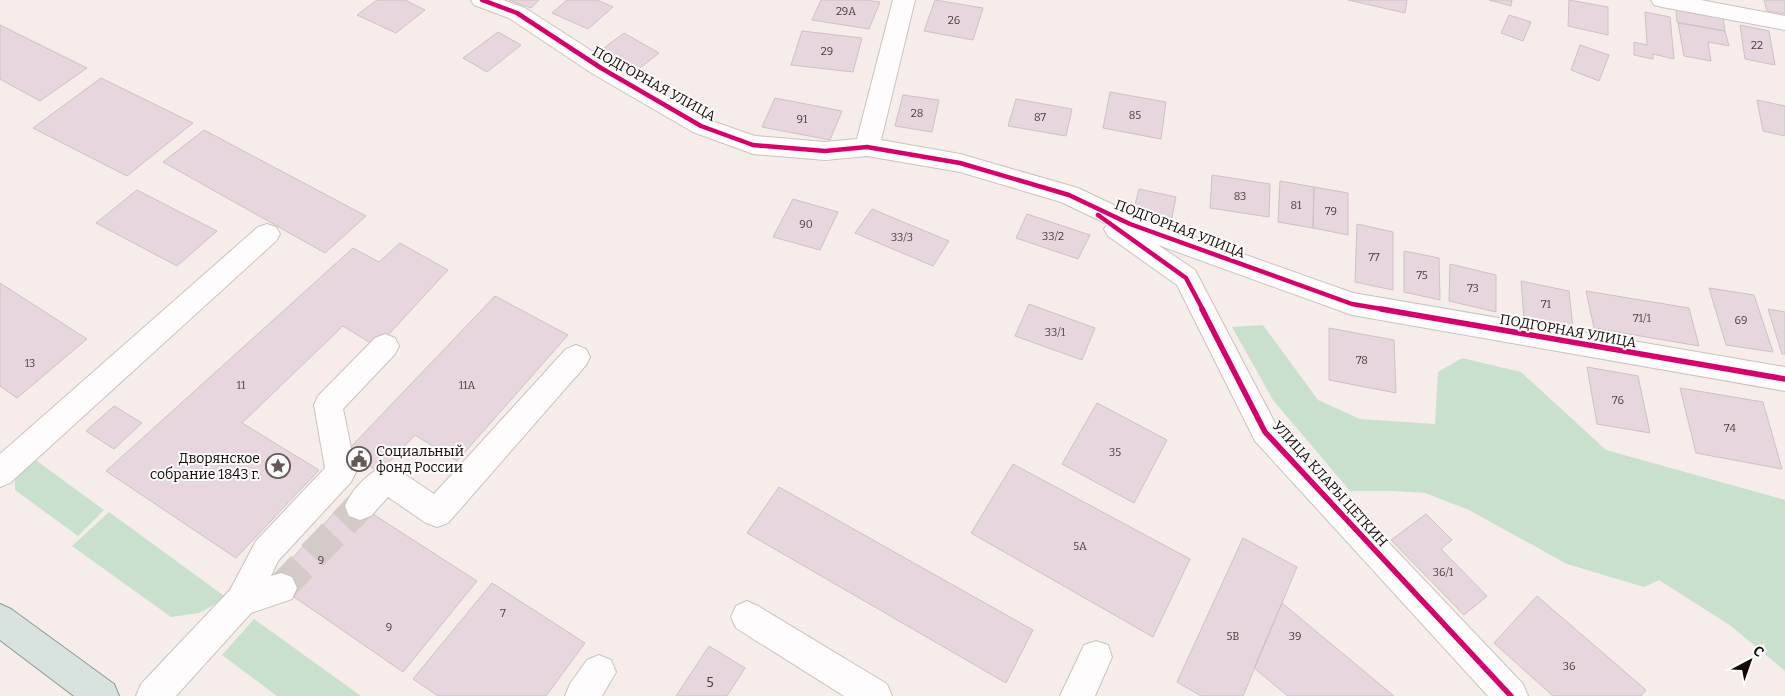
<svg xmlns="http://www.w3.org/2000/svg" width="1785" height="696" viewBox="0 0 1785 696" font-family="Bitter,serif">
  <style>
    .green { fill: #c8e0cc }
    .building { fill: #e8d6de; stroke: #ccc2c4 }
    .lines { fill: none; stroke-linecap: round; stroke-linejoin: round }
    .minor-tunnel { stroke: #d4cbc8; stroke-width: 30; stroke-dasharray: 30 15; stroke-linecap: butt }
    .minor-casing { stroke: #ccc2bd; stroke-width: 2 }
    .major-casing { stroke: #8c9a95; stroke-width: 2 }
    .minor { fill: #fefcfc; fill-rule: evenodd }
    .major { fill: #d8e3e0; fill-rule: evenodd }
    .cycleway-far1-casing { stroke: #fcfcfc; stroke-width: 7 }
    .cycleway-casing { stroke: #fcfcfc; stroke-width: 9 }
    .cycleway-far1 { stroke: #d6006c; stroke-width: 4.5 }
    .cycleway { stroke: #d6006c; stroke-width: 5.5 }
    .labels { text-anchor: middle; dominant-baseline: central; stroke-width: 4; stroke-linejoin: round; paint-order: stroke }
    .number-label { font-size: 11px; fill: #493c3a }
    .street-label { font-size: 14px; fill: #140804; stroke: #fcfcfc }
    .poi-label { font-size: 14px; fill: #140804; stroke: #fcfcfc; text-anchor: start }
    .near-number-label { font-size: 14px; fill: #493c3a }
  </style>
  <rect width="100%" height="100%" fill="#f6edea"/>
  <path class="green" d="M1263,325L1318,400L1360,419L1435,424L1438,372L1462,358L1521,372L1606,450L1785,500V671L1731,626L1659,580L1644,587L1567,564L1469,510L1425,493L1394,491H1350L1273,400L1232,327Z
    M30,456L104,510L78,536L15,490V479Z
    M109,512L227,598L199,613L171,617L72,546Z
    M254,619L361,696H277L222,655Z"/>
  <path class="building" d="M377,0H405L425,10L396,33L357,15Z
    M509,0H539L531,8Z
    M567,0H597L613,7L588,29L552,13Z
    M821,0H865L880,2L869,29L812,20Z
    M935,0L983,8L973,40L924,31Z
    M1348,0H1407L1405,13Z
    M1489,0H1512L1511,6Z
    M1569,0L1608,7V35L1568,26Z
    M1764,0H1785V14L1767,11Z
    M1676,9L1723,18L1725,31L1677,22Z
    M1645,12L1670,17L1674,59L1653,54V59L1634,55V42L1647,45Z
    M1509,15L1531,22L1523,41L1501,33Z
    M1678,23L1725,31L1729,46L1708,42L1711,61L1684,56Z
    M0,25L87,68L40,101L0,79Z
    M1740,25L1769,31L1775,65L1745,59Z
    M802,31L862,38L853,72L791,65Z
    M498,32L521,45L487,72L463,58Z
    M624,33L659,53L635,72L600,51Z
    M1580,45L1609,55L1599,81L1571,70Z
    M101,78L193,123L127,176L33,128Z
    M1110,92L1166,102L1161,139L1103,128Z
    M903,95L939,100L932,132L895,126Z
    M775,98L842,111L830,140L762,127Z
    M1016,99L1072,109L1066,136L1008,126Z
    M1757,100L1785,106V136L1763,131Z
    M204,130L366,216L325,253L163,162Z
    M1212,175L1270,184L1269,217L1210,208Z
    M1280,181L1314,187L1313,228L1278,222Z
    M1314,187L1348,193V235L1313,228Z
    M1139,189L1176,197L1171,222L1133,213Z
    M137,190L217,231L177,266L96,223Z
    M793,199L838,212L820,250L773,237Z
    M872,209L949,241L933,266L855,233Z
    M1027,214L1090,235L1078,259L1016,238Z
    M1357,224L1393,232V290L1355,282Z
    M400,243L448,270L377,347L343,326L242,423L319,470L236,558L106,471L353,248L379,262Z
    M1404,251L1439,258L1440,300L1404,292Z
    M1450,264L1496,275V312L1449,301Z
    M1521,281L1569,291L1573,328L1524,318Z
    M0,283L87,339L17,398L0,386Z
    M1709,288L1754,295L1773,352L1726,345Z
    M1586,291L1689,308L1699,346L1594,328Z
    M495,296L568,335L457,461L415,435L380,472L346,452Z
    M1029,304L1095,328L1082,360L1015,336Z
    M1768,309L1785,312V354H1782Z
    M1329,328L1394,340L1396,393L1329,380Z
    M1587,367L1638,376L1650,433L1597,424Z
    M1680,388L1763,402L1782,469L1696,453Z
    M1097,403L1167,440L1134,503L1062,464Z
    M114,406L142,423L114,449L86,431Z
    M1013,464L1190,559L1153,637L971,533Z
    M779,487L1033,630L1006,683L747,533Z
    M348,498L477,581L403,672L271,581Z
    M1426,514L1452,540L1441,549L1487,596L1464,615L1391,540Z
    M1243,538L1297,567L1243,696H1201L1177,682Z
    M492,583L585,643L546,696H438L413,679Z
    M1537,596L1646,690L1641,696H1553L1494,643Z
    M1282,603L1394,696H1288L1254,668Z
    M709,646L745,668L727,696H676Z"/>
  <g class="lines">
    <path class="minor-tunnel" d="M281,588L360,506"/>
    <defs>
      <path id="minor" d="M471,0H503L525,8L609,62L709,120L755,136L825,142L857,139L893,0H915L881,140L960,154L1078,188L1139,217L1353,293L1785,367V391L1352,315L1158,245L1195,270L1275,423L1523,684L1528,696H1488L1255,441L1177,285L1108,236L1104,229L1107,224L1061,202L960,172L867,156L825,160L753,154L745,151L693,132L593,74L509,18L474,5Z
        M1651,0H1701L1785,16V30L1662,7L1654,5Z
        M267,224L276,227L280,234L276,241L10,483L0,487V454L258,227Z
        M385,334L395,338L399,346L395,354L343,409L356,472L351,482L278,561L271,576L281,573L292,577L297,588L292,599L251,613L176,696H136L141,684L230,590L256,541L325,468L314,405L318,396L375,338Z
        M576,345L586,349L590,357L586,365L448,523L437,527L426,523L388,497L371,516L360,520L349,516L345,506C352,489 369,472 386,465L397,469L434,494L566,349Z
        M747,601L758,606L887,684L892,696H844L736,628L731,617L736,606Z
        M1096,641L1108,645L1112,657L1095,696H1060L1084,645Z
        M599,655L611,660L616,672L602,696H565L570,684L587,660Z"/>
      <path id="major" d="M0,604L11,609L114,684L119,696H74L0,640Z"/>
    </defs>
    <use href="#minor" class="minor-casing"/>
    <use href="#major" class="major-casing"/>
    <use href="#minor" class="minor"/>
    <use href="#major" class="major"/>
    <defs>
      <path id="cycleway-far1" d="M482,0L517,13L601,68L701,126L753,145L825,151L867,147L960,163L1069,195L1130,224L1352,304L1388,310
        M1098,215L1186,278L1203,310"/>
      <path id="cycleway" d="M1202,309L1265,432L1511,696
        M1381,309L1785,379"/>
    </defs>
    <use href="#cycleway-far1" class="cycleway-far1-casing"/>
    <use href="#cycleway" class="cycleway-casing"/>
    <use href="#cycleway-far1" class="cycleway-far1"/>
    <use href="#cycleway" class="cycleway"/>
  </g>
  <defs>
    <symbol id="civic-ring" viewBox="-11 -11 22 22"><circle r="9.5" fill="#fcfcfc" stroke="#635854" stroke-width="1.5"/><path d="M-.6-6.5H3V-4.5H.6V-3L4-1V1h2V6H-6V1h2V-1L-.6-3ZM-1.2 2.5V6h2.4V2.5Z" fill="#635854"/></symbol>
    <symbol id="sight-ring" viewBox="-11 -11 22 22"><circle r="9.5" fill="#fcfcfc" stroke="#635854" stroke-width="1.5"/><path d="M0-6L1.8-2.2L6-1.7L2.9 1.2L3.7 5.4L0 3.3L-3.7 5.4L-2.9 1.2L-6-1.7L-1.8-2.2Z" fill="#635854"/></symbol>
  </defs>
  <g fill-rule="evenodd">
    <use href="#civic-ring" x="345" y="445" width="28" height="28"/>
    <use href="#sight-ring" x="264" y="452" width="28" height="28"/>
  </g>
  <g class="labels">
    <g class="number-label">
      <text x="846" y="11">29А</text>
      <text x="954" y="20">26</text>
      <text x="1757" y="45">22</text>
      <text x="827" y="51">29</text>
      <text x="917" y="113">28</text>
      <text x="1135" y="115">85</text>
      <text x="1040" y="117">87</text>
      <text x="802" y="119">91</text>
      <text x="1240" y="196">83</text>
      <text x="1296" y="205">81</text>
      <text x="1331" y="211">79</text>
      <text x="806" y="224">90</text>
      <text x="1053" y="236">33/2</text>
      <text x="902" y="237">33/3</text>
      <text x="1374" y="257">77</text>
      <text x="1422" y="275">75</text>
      <text x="1473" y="288">73</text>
      <text x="1546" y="304">71</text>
      <text x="1642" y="318">71/1</text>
      <text x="1741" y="320">69</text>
      <text x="1055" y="332">33/1</text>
      <text x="1362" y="360">78</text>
      <text x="30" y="363">13</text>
      <text x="241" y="385">11</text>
      <text x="467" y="385">11А</text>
      <text x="1618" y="400">76</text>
      <text x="1730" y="428">74</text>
      <text x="1115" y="452">35</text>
      <text x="1080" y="546">5А</text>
      <text x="321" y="560">9</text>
      <text x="1443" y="572">36/1</text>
      <text x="503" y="613">7</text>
      <text x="389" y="627">9</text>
      <text x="1233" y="636">5В</text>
      <text x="1295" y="636">39</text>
      <text x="1569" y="666">36</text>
    </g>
    <g class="street-label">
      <text transform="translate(654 84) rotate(29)">ПОДГОРНАЯ УЛИЦА</text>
      <text transform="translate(1180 229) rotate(21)">ПОДГОРНАЯ УЛИЦА</text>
      <text transform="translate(1568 331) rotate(10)">ПОДГОРНАЯ УЛИЦА</text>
      <text transform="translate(1330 484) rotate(48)">УЛИЦА КЛАРЫ ЦЕТКИН</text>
    </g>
    <g class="poi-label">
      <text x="376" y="451">Социальный<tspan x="376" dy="16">фонд России</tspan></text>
      <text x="260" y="458" text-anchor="end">Дворянское<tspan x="260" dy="16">собрание 1843 г.</tspan></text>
    </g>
    <g class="near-number-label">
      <text x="710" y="682">5</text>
    </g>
  </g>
  <g transform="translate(1750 661) rotate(41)" stroke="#fcfcfc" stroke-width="4" paint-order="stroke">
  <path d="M0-4L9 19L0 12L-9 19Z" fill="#140804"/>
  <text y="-8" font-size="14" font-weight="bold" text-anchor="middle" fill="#140804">С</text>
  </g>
</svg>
